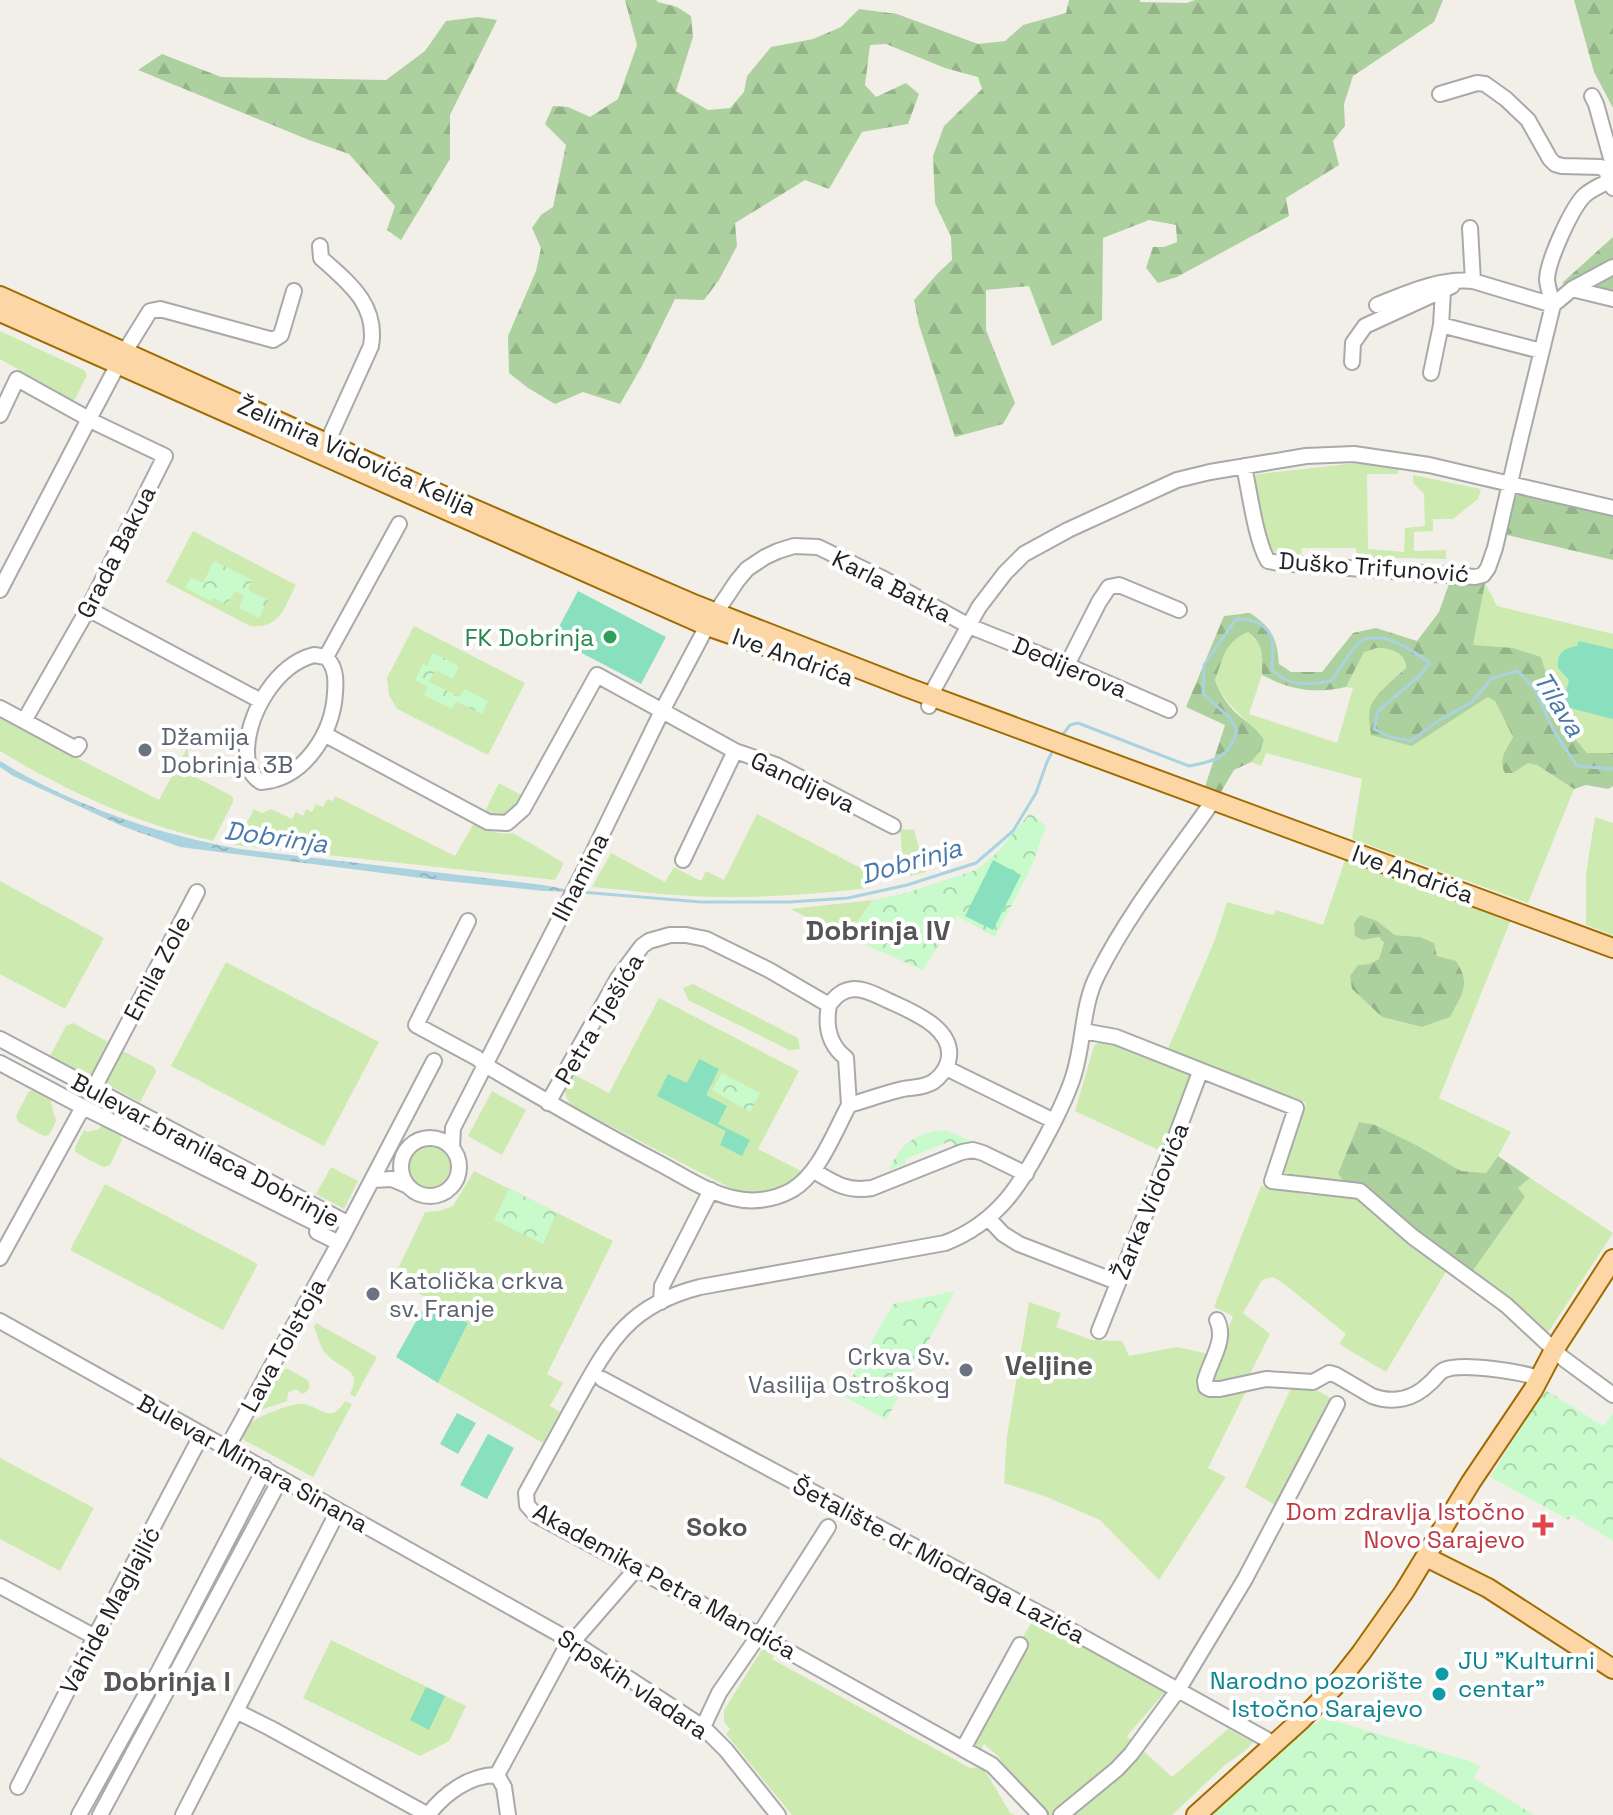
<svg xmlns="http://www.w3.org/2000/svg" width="1613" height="1815" viewBox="0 0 1613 1815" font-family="'Space Grotesk',sans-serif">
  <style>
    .grass { fill: #cdebb0; fill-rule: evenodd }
    .forest { fill: url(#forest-firs) }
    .park { fill: url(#park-crowns) }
    .pitch { fill: #88e0be }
    .water { fill: url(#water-ripples) }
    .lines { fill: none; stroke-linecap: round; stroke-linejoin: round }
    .stream { stroke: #aad3df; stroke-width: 3 }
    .minor-casing { stroke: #a9a9a9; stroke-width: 18 }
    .major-casing { stroke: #a06b00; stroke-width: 22 }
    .minor { stroke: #fff; stroke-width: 14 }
    .major { stroke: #fcd6a4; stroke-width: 18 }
    .leisure-dot { fill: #2e9e5b; stroke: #fff; stroke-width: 3 }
    .worship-dot { fill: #6b7280; stroke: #fff; stroke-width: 3 }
    .health-dot { fill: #e0444e; stroke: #fff; stroke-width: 3 }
    .culture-dot { fill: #0f9aa8; stroke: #fff; stroke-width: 3 }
    .labels { text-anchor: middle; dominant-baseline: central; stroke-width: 8; stroke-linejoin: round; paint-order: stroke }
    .street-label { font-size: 24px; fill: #222; stroke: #fff }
    .leisure-label { font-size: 24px; fill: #27864d; stroke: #fff; text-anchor: end }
    .worship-label { font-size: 24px; fill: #5b616d; stroke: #fff; text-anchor: start }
    .health-label { font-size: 24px; fill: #be3a42; stroke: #fff; text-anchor: end }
    .culture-label { font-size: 24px; fill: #0d838f; stroke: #fff; text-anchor: start }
    .water-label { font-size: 26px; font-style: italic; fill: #4a7aab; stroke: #fff }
    .neighbourhood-label { font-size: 26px; font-weight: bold; fill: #555; stroke: #fff }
    .quarter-label { font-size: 28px; font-weight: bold; fill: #555; stroke: #fff }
  </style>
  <defs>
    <pattern id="forest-firs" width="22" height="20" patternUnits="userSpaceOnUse" patternTransform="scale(2)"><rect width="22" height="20" fill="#add19e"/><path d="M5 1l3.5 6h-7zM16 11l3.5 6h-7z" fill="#95b388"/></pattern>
    <pattern id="park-crowns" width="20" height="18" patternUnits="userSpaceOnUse" patternTransform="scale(2)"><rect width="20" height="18" fill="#c8facc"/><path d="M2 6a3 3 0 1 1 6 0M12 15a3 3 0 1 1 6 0" fill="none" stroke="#acd6af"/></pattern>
    <pattern id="water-ripples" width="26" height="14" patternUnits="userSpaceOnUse" patternTransform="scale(2)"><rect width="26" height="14" fill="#aad3df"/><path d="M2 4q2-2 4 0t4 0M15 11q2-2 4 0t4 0" fill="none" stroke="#92b5bf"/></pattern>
  </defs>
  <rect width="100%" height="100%" fill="#f2efe9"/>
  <path class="grass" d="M0,331L84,370L87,375L74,401L0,359Z
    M1365,462L1399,467L1398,474H1367L1368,549L1404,552L1405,528L1425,526L1424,494L1413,483V475L1481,489L1478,499L1453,519H1433V531L1414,532V551L1446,550V559L1357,557L1356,548H1302L1301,556H1278L1269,547L1253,477L1258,474Z
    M193,531L296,585C284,608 280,629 250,626L166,582Z
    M1485,583L1497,606L1613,634V753H1587L1562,723L1541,657L1472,646Z
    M414,626L525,683L488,755L397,709L389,695L387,678Z
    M1248,632L1262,647V675L1249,714L1337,743L1353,688L1346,687L1364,652C1366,652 1375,648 1377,648C1390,647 1407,654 1406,668L1388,685L1412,746L1488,697L1495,701L1513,737L1505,750L1513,773L1528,762L1537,765L1574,789L1528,903L1352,839L1362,779L1266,753L1261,766L1251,762L1260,751V734C1242,716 1225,704 1215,680C1224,657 1224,643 1248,632Z
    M0,716L40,739L159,800L188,746V773L230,795L233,798V802L213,841C191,835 168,830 147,822C96,804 46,779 0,751Z
    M499,783L525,797L506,819L486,816L485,811Z
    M335,796L455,856L474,823C488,831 497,835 513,833L564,863L555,880L235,845L254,809L262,813L271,809L292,819L296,812L303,816L306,809L312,812L316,804L323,807L327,799L333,801Z
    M757,814L874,875L868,888C817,894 766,898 715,897C674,896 633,891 592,887L611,853L665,882L674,867L701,881L706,871L724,880Z
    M1595,817L1613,823V935L1586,925V874Z
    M900,829L914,830L926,872L910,876L902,854Z
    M1346,857L1512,917L1439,1098L1511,1132L1498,1156L1486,1173L1461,1171L1420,1147L1359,1122L1338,1172L1345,1183L1282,1176L1306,1103L1167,1051L1214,942L1227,902L1273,915L1276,910L1323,925ZM1377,921L1395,935L1420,937L1437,956L1450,1017L1422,1027L1382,1017L1352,989L1369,964L1380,959L1384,943L1379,937L1363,940Z
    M0,881L104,938L65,1009L0,974Z
    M873,900L847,937L790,909Z
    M226,962L379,1042L324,1146L171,1066Z
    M693,984L798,1038L800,1049L789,1050L688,1000L683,988Z
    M659,998L799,1071L758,1149L803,1172C795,1187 773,1193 756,1194C750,1194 743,1192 736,1191L572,1106C561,1092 565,1088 573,1074L609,1093Z
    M73,1023L110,1043L91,1078L50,1056L66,1026Z
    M1101,1040L1112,1043L1192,1076L1161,1151L1075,1111L1094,1046Z
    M119,1049L154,1067L156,1072L140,1102L102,1082Z
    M36,1090L52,1098L51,1102L55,1118L57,1119L49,1135L44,1136L18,1122L16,1116L29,1091Z
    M492,1091L526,1110L502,1155L468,1136Z
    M102,1125L120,1135L122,1140L110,1165L103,1167L75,1152V1147L84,1130L88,1132L99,1129Z
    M408 1167a21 21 0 1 1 42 0a21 21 0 1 1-42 0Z
    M331,1167L358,1181L344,1209L316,1194Z
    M474,1171L613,1241L547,1374L563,1383L550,1406L560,1412L543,1443L438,1383L468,1323L428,1300L395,1275L425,1212L438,1211L453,1206Z
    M1530,1178L1613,1233L1549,1331L1544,1333L1472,1272L1524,1198L1518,1188Z
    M105,1184L258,1264L223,1330L70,1250Z
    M1261,1186L1310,1195H1348L1356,1198L1447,1270L1386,1372L1339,1344L1346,1334L1283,1283L1273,1277L1262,1280L1243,1313L1270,1334L1249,1376L1214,1385L1208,1380L1233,1316L1214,1307Z
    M1029,1302L1061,1313L1056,1327L1092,1340L1122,1341L1129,1356L1177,1347L1209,1354L1200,1383L1249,1385L1208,1468L1226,1477L1159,1580L1100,1520L1047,1497L1004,1483L1007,1436Z
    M316,1323L377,1357L355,1397L350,1394C363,1369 342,1370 328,1356C320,1349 318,1337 314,1327Z
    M284,1369H288L308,1380C311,1386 309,1392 302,1394C298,1389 294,1389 288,1393L287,1401L261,1410L258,1409V1405L275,1374Z
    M1292,1386L1311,1387L1331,1398V1403L1276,1506L1245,1487Z
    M345,1401L352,1404L313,1477L244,1440L242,1435C244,1430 244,1428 249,1424C257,1417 290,1403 302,1404C321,1406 330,1426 345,1401Z
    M0,1458L94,1508L60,1571L0,1539Z
    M1035,1617L1165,1692L1127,1736L1172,1777L1228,1729L1253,1742L1246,1750L1225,1765L1172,1815H1046L1036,1801L1011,1780L999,1757L984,1744L980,1751L971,1745L1021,1655L1029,1646L1021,1640Z
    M331,1640L466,1706L449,1741L420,1756L303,1698Z
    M765,1648L775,1653L772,1659L970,1768L983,1767L1010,1813L1015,1815H792L726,1734L730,1729L724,1722V1710L761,1651Z"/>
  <path class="forest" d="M625,0H656L658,2L677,7L691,16L693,37L676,91L708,110L730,108L744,92L747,76L771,47L813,39L841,27L859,9L897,14L978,44L1005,41L1023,25L1066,13L1069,0H1140V2L1186,3L1195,0H1443L1434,22L1353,76L1344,104L1345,126L1333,141L1339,165L1286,198L1289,216L1177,277L1158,283L1146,268L1153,247H1164L1177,242L1176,225L1149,220L1103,238L1102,320L1052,346L1029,286L986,290V330L1015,403L1003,424L955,437L919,325L914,300L938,273L952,260L951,237L935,203L933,156L944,126L982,89L978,77L945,68L886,44L870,45L865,85L876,97L906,83L919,94L908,124L862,132L829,189L805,180L735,223L737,246L719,280L704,300L675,299L642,366L620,404L583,392L555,404L528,388L509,373L508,336L536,271L541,248L532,228L541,215L553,207L566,145L545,124L553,106L568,107L590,117L618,99L637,45Z
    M1574,0H1613V108L1594,72Z
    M478,17L497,20L450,115V159L401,240L387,230L395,206L349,154L309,140L138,70L162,54L221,77L386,80L425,51L446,21Z
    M1613,237V298L1562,283Z
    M1522,480L1613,500V560L1503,534Z
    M1450,581L1485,583L1473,645L1513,648L1541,657L1562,723L1587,753H1613V786L1608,789L1586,785L1574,789L1537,765L1528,763L1513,773H1505C1498,760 1506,749 1513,737L1495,701L1488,697L1412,746L1371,735C1370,727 1368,716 1370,708C1375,694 1395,678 1406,668C1407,654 1390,647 1377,648C1375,648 1366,652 1364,652L1346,687C1314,694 1291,690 1262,675C1262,655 1265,646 1248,632C1224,643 1224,657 1215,680C1220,693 1226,703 1236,713C1246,722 1257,728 1264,740L1260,751L1251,762L1234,770L1221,792L1204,790L1225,725L1186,707L1224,616L1250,613C1272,628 1277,638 1279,664L1291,672H1322L1353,633L1376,628L1417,641L1439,612Z
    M1360,915L1377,921L1395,935L1420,937L1434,943L1437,956L1456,961C1472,985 1461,995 1450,1017L1422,1027L1382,1017L1352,989L1350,976L1358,965L1369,964L1379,959L1384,943L1379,937L1363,940L1355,936L1354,923Z
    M1359,1122L1375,1125L1420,1147L1461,1171L1486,1173L1498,1156L1530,1178L1518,1188L1525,1197L1472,1272L1345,1183L1338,1173Z"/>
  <path class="park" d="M214,561L252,580L248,590L268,600L259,618L239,608L244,596L235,591L227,605L213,598L211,601L185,588L191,577L203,583Z
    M433,653L459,666L453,679L435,670L429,682L460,697L465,689L488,701L482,714L456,701L452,709L424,695L428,687L415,680L423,664L427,666Z
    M1030,813L1046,826L1031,868L995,937L957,916L923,970L847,937L873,900L906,893L976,870L996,854Z
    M722,1073L760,1093L750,1112L712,1090Z
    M945,1130L976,1143L954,1147L951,1141L905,1159L906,1164L889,1170C900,1144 916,1132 945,1130Z
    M509,1189L557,1213L543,1244L494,1220Z
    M955,1291L886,1420L842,1395L893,1304Z
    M1544,1389L1603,1426L1613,1413V1541L1571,1515L1569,1520L1490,1477Z
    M1324,1718L1469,1761L1480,1766L1474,1778L1534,1815H1208L1303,1731Z"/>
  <path class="pitch" d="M578,591L666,637L641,684L553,638Z
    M1579,641L1613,649V719L1562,706L1569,680L1558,668C1556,654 1564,648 1577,646Z
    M993,860L1021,875L993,930L965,916Z
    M699,1059L719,1069L706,1095L727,1106L718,1124L750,1140L742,1156L720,1145L726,1131L657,1096L668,1074L687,1083Z
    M428,1300L468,1323L438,1383L396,1357Z
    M457,1413L476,1423L458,1454L440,1444Z
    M488,1434L514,1448L487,1499L460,1485Z
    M426,1687L445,1696L429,1730L410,1720Z"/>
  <path class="water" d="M0,761C74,806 156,834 240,849L543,885L582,892L544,891L437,880L180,847L122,826L13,776L0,767Z"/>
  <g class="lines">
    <path class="stream" d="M1061,737L1070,725L1078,723L1189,766C1213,762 1231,757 1237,730L1229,717L1203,694L1204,665L1236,619C1256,619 1273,626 1273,649C1274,656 1271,663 1272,670C1291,687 1306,685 1331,681C1337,673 1355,644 1361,641C1383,629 1412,650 1430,663L1418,677L1378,711L1374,729L1390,737L1411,741L1435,723L1472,702L1492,678L1517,671C1540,690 1538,698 1550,723C1557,738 1568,752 1577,766L1613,769
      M581,892L701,902H790L848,898L907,885L976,863L1013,831L1036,793L1047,762L1053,750"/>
    <defs>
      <path id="minor" d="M1440,94L1477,83L1485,84L1506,99L1528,120L1550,159L1555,164L1562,166L1601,167L1606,171L1613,188
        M1592,96L1596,104L1613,165
        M1470,228L1473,281
        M320,246L321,258C349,283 378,305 371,346L327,443
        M1572,289L1613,299
        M1377,305C1407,293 1439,278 1473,281L1553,305
        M1553,305C1551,297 1548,289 1547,280C1547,262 1572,207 1585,195C1593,188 1604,184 1613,179
        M1441,325L1541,351
        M1352,362L1353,343L1365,326L1452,286
        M1431,373L1441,325L1443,291
        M0,415L17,379L98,424L165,456L88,609L24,721
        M1244,466C1249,489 1256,542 1268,561L1279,563L1475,577L1483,575L1488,568L1495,548L1520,440L1553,305L1572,289L1613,267
        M0,590L89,419L124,353L150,311L160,309L273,340L281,335L294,291
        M88,609L261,701
        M314,655L326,657C336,667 336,680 335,693C333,733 304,779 261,782C248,774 247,763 247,749C249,712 276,665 314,655Z
        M326,657L399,524
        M1067,665L1099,602L1109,587L1119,585L1179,610
        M929,706L935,687L979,607L1005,573L1024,554L1068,530L1177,480L1210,472L1306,456L1354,454L1429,465L1613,508
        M0,708L76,749L79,745
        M324,734L488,822L507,823L523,809L597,675L735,751
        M683,860L735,751L776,765L893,826
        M468,921L416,1025L477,1058L485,1065C541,1098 598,1131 655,1161C680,1174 706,1192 733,1198C752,1203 774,1200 792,1190C819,1174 834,1133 849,1105C867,1100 885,1093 903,1089C914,1087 923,1088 933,1082C940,1077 945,1071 948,1062C957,1029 913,1012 889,1001C878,996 866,989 854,989C842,990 836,996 829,1005
        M829,1005C825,1026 829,1045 846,1058L849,1105
        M1083,1031L1116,1037L1296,1108L1272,1181L1360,1191L1413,1237L1506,1305L1564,1359L1613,1395
        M0,1039L349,1224
        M0,1063L83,1107L321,1226L317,1232L339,1243L434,1061
        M946,1068L1054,1121
        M94,1088L197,892
        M548,1103L618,978L642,946L649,941L670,935H686L706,939L769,970L829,1005
        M401 1167a29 29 0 1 1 58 0a29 29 0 1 1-58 0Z
        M452,1148L453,1128L586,867L662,711L707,626L737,581L747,569L765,557L778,551L794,546L818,547L880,577L969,626L1064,664L1169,710
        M814,1171C834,1183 847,1192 872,1188L962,1152L973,1150L983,1153L1026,1174
        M372,1180L392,1179L406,1185
        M988,1218L1003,1234L1019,1244L1117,1282
        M0,1258L83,1107
        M661,1302L662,1286L711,1190
        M1217,1320C1227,1340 1210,1361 1205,1381L1206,1387L1210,1389H1220L1266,1379L1313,1382L1329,1373L1336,1375L1372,1396C1394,1404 1414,1399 1430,1383C1435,1379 1438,1373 1444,1370C1462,1362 1520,1372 1539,1378
        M0,1321L573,1642L703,1727L726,1750L778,1815
        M1099,1331L1172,1147L1200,1072
        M602,1379L1061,1625L1266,1739L1273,1746
        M227,1448L339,1243
        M0,1586L95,1637
        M1020,1645L963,1749L759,1635L536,1515L527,1505L526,1493C543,1462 560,1431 577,1400C610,1341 629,1305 700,1287L945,1243C999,1222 1021,1184 1047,1135C1057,1116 1068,1095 1074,1074C1084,1042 1082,1004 1098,974C1129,912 1173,858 1213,801
        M236,1711L270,1728L428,1815
        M703,1727L719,1693L759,1635L828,1527
        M963,1749L992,1765L1040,1815
        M497,1775L563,1653L636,1569
        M497,1775L504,1787L508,1815
        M18,1787L95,1637L202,1434
        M79,1815L159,1671L265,1468
        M100,1815L281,1478
        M183,1815L338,1511
        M428,1815C444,1794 469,1775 497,1775
        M1061,1815L1117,1769L1131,1754L1178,1690L1245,1579L1337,1404"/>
      <path id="major" d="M0,296L444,496L696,605L906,687L1613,948
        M0,312L707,626L809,661
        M1426,1557L1488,1588L1613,1669
        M1196,1815L1302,1719L1335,1686L1361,1653L1404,1592L1471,1482L1533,1390L1554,1350L1613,1259"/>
    </defs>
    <use href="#minor" class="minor-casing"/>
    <use href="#major" class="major-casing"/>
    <use href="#minor" class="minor"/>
    <use href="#major" class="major"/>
  </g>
  <circle class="leisure-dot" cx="610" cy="637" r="8"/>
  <g class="worship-dot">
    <circle cx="145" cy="750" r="8"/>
    <circle cx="373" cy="1294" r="8"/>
    <circle cx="966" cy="1370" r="8"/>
  </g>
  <path class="health-dot" d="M1539 1513h8v8h8v8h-8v8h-8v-8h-8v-8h8z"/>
  <g class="culture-dot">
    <circle cx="1442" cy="1674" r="8"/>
    <circle cx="1439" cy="1694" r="8"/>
  </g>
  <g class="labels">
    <g class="street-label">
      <text transform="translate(357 456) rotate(24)">Želimira Vidovića Kelija</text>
      <text transform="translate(116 552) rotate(-63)">Grada Bakua</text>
      <text transform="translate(1374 567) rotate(4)">Duško Trifunović</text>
      <text transform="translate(892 586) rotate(27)">Karla Batka</text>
      <text transform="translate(793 657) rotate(20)">Ive Andrića</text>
      <text transform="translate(1070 667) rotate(23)">Dedijerova</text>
      <text transform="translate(803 782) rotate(25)">Gandijeva</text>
      <text transform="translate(1413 874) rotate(20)">Ive Andrića</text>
      <text transform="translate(580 877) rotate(-63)">Ilhamina</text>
      <text transform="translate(157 968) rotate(-62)">Emila Zole</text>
      <text transform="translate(599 1019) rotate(-59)">Petra Tješića</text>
      <text transform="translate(206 1150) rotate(28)">Bulevar branilaca Dobrinje</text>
      <text transform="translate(1150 1201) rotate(-68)">Žarka Vidovića</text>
      <text transform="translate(283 1345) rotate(-61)">Lava Tolstoja</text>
      <text transform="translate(253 1463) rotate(29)">Bulevar Mimara Sinana</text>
      <text transform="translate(939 1560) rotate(28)">Šetalište dr Miodraga Lazića</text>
      <text transform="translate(665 1581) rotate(29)">Akademika Petra Mandića</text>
      <text transform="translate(110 1610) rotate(-62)">Vahide Maglajlić</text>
      <text transform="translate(633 1684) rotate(34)">Srpskih vladara</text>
    </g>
    <g class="leisure-label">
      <text x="594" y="637">FK Dobrinja</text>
    </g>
    <g class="worship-label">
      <text x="161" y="736">Džamija<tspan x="161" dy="28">Dobrinja 3B</tspan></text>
      <text x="389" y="1280">Katolička crkva<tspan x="389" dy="28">sv. Franje</tspan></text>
      <text x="950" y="1356" text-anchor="end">Crkva Sv.<tspan x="950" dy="28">Vasilija Ostroškog</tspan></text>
    </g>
    <g class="health-label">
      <text x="1525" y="1511">Dom zdravlja Istočno<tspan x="1525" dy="28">Novo Sarajevo</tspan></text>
    </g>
    <g class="culture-label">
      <text x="1458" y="1660">JU "Kulturni<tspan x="1458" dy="28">centar"</tspan></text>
      <text x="1423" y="1680" text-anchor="end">Narodno pozorište<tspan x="1423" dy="28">Istočno Sarajevo</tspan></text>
    </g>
    <g class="water-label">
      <text transform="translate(1559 704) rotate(58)">Tilava</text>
      <text transform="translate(276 837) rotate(8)">Dobrinja</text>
      <text transform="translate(911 861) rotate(-16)">Dobrinja</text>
    </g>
    <g class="neighbourhood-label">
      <text x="717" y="1527">Soko</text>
    </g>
    <g class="quarter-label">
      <text x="878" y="930">Dobrinja IV</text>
      <text x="1049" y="1365">Veljine</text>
      <text x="167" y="1681">Dobrinja I</text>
    </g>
  </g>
</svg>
